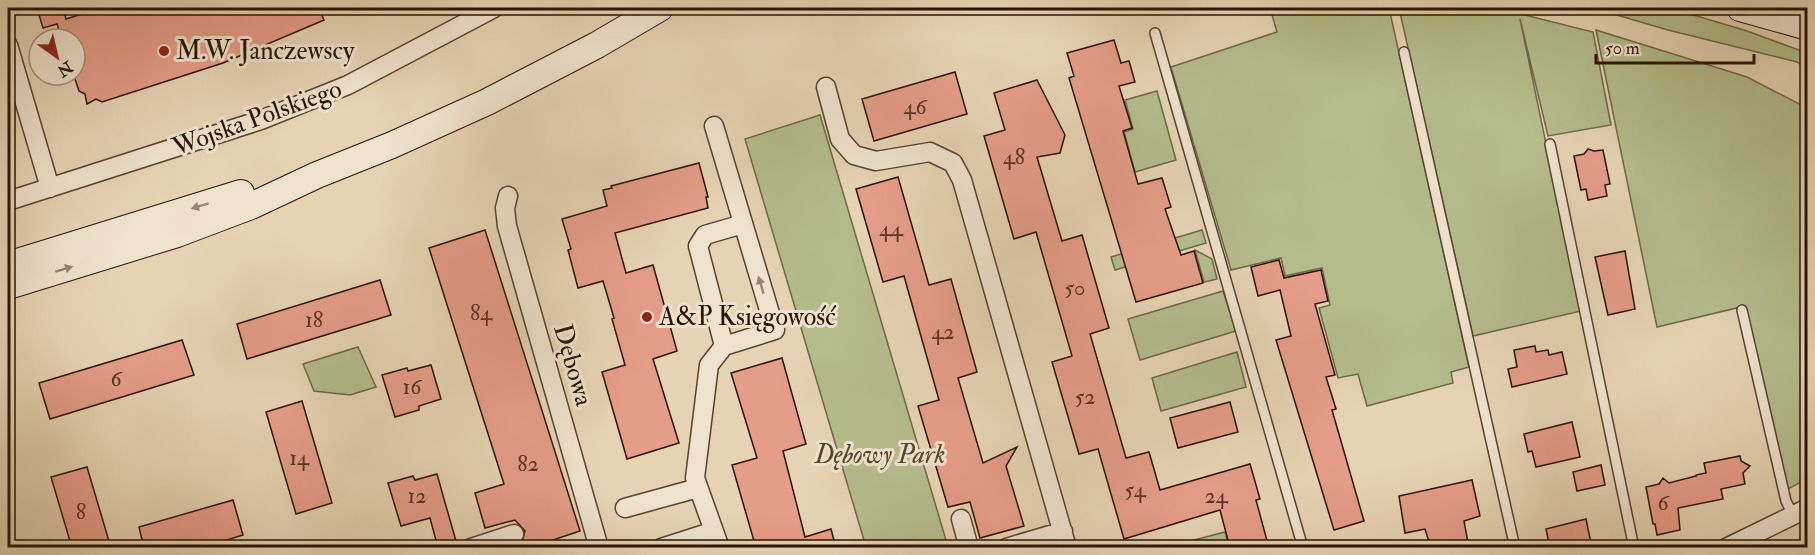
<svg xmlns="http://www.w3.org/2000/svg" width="1815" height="555" viewBox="0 0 1815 555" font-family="'IM FELL Double Pica',serif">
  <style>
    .green { fill: #b4bc8c; stroke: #6e6848; stroke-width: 1.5 }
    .building { fill: #e59c88; stroke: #291304; stroke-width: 1.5 }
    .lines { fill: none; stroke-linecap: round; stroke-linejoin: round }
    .lane-casing { stroke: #584330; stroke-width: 12 }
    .street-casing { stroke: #584330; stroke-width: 21 }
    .secondary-casing { stroke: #291304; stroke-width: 28 }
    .lane { stroke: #efe2ce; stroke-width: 9 }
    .street { stroke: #efe2ce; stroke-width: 18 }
    .secondary { stroke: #efe2ce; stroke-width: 26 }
    .oneway { fill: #968573 }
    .poi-dot { fill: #8f2418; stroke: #efe2ce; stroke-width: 2 }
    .labels { text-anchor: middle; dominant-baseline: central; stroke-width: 6; stroke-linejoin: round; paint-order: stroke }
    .number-label { font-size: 22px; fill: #583525 }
    .poi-label { font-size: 26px; fill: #291304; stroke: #efe2ce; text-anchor: start }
    .street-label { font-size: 26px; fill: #291304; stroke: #efe2ce }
    .park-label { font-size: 26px; font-style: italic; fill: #53462d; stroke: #efe2ce }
  </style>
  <rect width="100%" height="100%" fill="#e6d3b3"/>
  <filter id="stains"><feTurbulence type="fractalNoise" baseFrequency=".00333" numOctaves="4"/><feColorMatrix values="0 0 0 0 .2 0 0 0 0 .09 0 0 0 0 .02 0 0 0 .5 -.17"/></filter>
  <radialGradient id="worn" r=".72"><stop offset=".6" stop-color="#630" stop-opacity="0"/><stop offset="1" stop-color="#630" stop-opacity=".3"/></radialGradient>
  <path class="green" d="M1270,8H1389L1469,367L1451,372L1453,383L1367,406L1358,374L1338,378L1319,308L1330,305L1322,268L1285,276L1281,258L1231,270L1171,67L1277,32Z
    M1399,8H1497L1593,32L1611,125L1548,136L1520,19L1581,311L1473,336Z
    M1593,8H1670L1747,31L1807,53V69L1797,62L1668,30Z
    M1596,30L1747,77L1807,108V479L1788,489L1745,306L1657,327Z
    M1157,91L1176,160L1135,172L1124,132L1133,129L1125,100Z
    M820,115L948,547H866L745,139Z
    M1202,230L1206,243L1115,270L1111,257Z
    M1195,250L1212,259L1217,279L1204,282Z
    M1223,291L1236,331L1140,360L1128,319Z
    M358,347L376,387L350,395L314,391L303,364Z
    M1237,352L1246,387L1161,411L1152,378Z
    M1225,532L1229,547H1196L1194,540Z"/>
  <path class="building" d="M37,8H63L66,19L101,8H319L324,20L223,63L102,102L96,99L87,104L85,94L79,91L75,79V39H62L57,24L43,28Z
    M1114,40L1121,63L1129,61L1135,82L1119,86L1132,128L1123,131L1138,184L1162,178L1171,207L1165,209L1181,255L1194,251L1203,283L1136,302L1069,78L1074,76L1067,53Z
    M955,72L967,114L874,141L862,99Z
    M1037,80L1065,135L1060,153L1037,157L1062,241L1082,235L1109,328L1090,334L1126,458L1149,452L1160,490L1250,464L1260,499L1256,500L1269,548H1230L1220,510L1124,539L1098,449L1079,454L1052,362L1072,356L1036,232L1014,239L984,136L1005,130L994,93Z
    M1588,149L1594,151L1603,150L1610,184L1605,185L1607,196L1588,200L1586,189L1581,190L1574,156L1584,154Z
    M699,163L708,197H706L708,208L615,233L626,273L653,265L677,351L653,359L679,443L627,459L602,372L625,365L612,319L614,318L603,281L578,288L568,250L571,249L562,219L607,206L603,190L612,188L611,186Z
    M898,177L929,285L951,279L977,372L958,378L983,463L1017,447L1006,466L1024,526L980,538L970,502L948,507L918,406L939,400L904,276L883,282L856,189Z
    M485,230L580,531L529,548H524L522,542L525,531L515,520L485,528L475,493L504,484L429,248Z
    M1625,251L1635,309L1608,315L1595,257Z
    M1279,260L1284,278L1321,270L1328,301L1315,304L1335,375L1326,377L1336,409L1332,410L1364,521L1334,530L1276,340L1291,336L1280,290L1258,296L1251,267Z
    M380,280L391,315L247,359L237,324Z
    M182,340L194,375L50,419L39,383Z
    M1535,346L1536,352L1548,350L1549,355L1562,352L1567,374L1512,387L1508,369L1517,367L1514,350Z
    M782,358L806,444L783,451L805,537L831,529L836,548H783L782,543L768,548H756L732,465L757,458L731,373Z
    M431,365L441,399L419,406V410L395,417L382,375L407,368L408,371Z
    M302,401L332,503L296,514L266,412Z
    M1230,402L1238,432L1178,448L1170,418Z
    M1572,422L1580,457L1536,467L1532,451L1528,452L1524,434Z
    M1740,456L1741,461L1750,466L1743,473L1745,484L1721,489L1723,499L1678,508L1680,530L1657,535L1655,524H1653L1646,487L1659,484L1663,478L1669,483L1696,476V475L1706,473L1704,463Z
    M1601,465L1605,485L1577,491L1573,472Z
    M87,467L111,548H72L51,477Z
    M437,474L444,499L458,548H438L430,518L401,526L388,483L413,476L415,480Z
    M1472,480L1480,516L1464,521L1469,548H1431L1425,529L1405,533L1399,496Z
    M233,500L243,535L201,548H144L139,527Z
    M1586,519L1592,548H1550L1546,529Z"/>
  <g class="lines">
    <defs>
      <path id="lane" d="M1155,33L1303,548
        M1404,52L1515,548
        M1550,144L1634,548
        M1742,310L1786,501L1793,515"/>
      <path id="street" d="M8,45L50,188
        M826,87L840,139L854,155L876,161L930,152L953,163L962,180L1067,548
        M714,126L775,330L724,346L709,365L695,478L720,548
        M508,196L505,208L507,226L599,548
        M8,201L261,120L348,85L494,8
        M724,346L698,246L705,235L743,224
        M625,508L698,488
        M961,519L969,548
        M471,548L514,534
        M661,548L714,531
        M1006,548L1063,531
        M1726,548L1808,508"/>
      <path id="secondary" d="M1740,8L1808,27
        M8,265L241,193
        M8,286L177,234L251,206L317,175L392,145L487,102L597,45L660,8"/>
    </defs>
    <use href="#lane" class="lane-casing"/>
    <use href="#street" class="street-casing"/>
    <use href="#secondary" class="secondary-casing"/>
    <use href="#lane" class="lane"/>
    <use href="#street" class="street"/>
    <use href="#secondary" class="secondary"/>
  </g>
  <defs><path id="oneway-solid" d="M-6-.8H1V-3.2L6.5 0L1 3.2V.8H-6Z" transform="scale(1.5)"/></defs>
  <g class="oneway">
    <use href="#oneway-solid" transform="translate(200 206) rotate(163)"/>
    <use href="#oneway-solid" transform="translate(64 269) rotate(-17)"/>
    <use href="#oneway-solid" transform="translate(761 285) rotate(-107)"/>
  </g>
  <g class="poi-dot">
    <circle cx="164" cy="51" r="6"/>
    <circle cx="647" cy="317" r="6"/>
  </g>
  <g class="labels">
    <g class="number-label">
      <text x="915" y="107">46</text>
      <text x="1014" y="157">48</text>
      <text x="891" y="229">44</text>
      <text x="1075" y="288">50</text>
      <text x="481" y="313">84</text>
      <text x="314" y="320">18</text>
      <text x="943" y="332">42</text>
      <text x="116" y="379">6</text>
      <text x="412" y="387">16</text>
      <text x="1085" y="397">52</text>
      <text x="299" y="458">14</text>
      <text x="528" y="464">82</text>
      <text x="1135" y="490">54</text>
      <text x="417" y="496">12</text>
      <text x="1216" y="496">24</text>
      <text x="1663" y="503">6</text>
      <text x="81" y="512">8</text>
    </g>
    <g class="poi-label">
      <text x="176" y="51">M.W. Janczewscy</text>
      <text x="659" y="317">A&amp;P Księgowość</text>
    </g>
    <g class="street-label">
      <text transform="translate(257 118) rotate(-20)">Wojska Polskiego</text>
      <text transform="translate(573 365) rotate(74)">Dębowa</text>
    </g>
    <g class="park-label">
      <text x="880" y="455">Dębowy Park</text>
    </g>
  </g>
  <rect width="1815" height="555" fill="none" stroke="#e6d3b3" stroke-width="30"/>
  <rect x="9" y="9" width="1797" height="537" fill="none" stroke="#291304" stroke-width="3"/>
  <rect x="15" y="15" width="1785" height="525" fill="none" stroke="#291304" stroke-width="1.5"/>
  <g transform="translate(57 57) rotate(146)"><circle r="28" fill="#efe2ce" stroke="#a08f7d" stroke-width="1.5"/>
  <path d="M0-4.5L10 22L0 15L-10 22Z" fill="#8f2418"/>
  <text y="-9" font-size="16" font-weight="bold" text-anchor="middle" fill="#291304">N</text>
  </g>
  <path d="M1596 54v9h158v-9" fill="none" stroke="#291304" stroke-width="3"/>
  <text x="1605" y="54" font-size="18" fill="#291304" stroke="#efe2ce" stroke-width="4.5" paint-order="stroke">50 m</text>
  <rect width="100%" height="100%" filter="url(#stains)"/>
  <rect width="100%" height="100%" fill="url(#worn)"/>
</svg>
